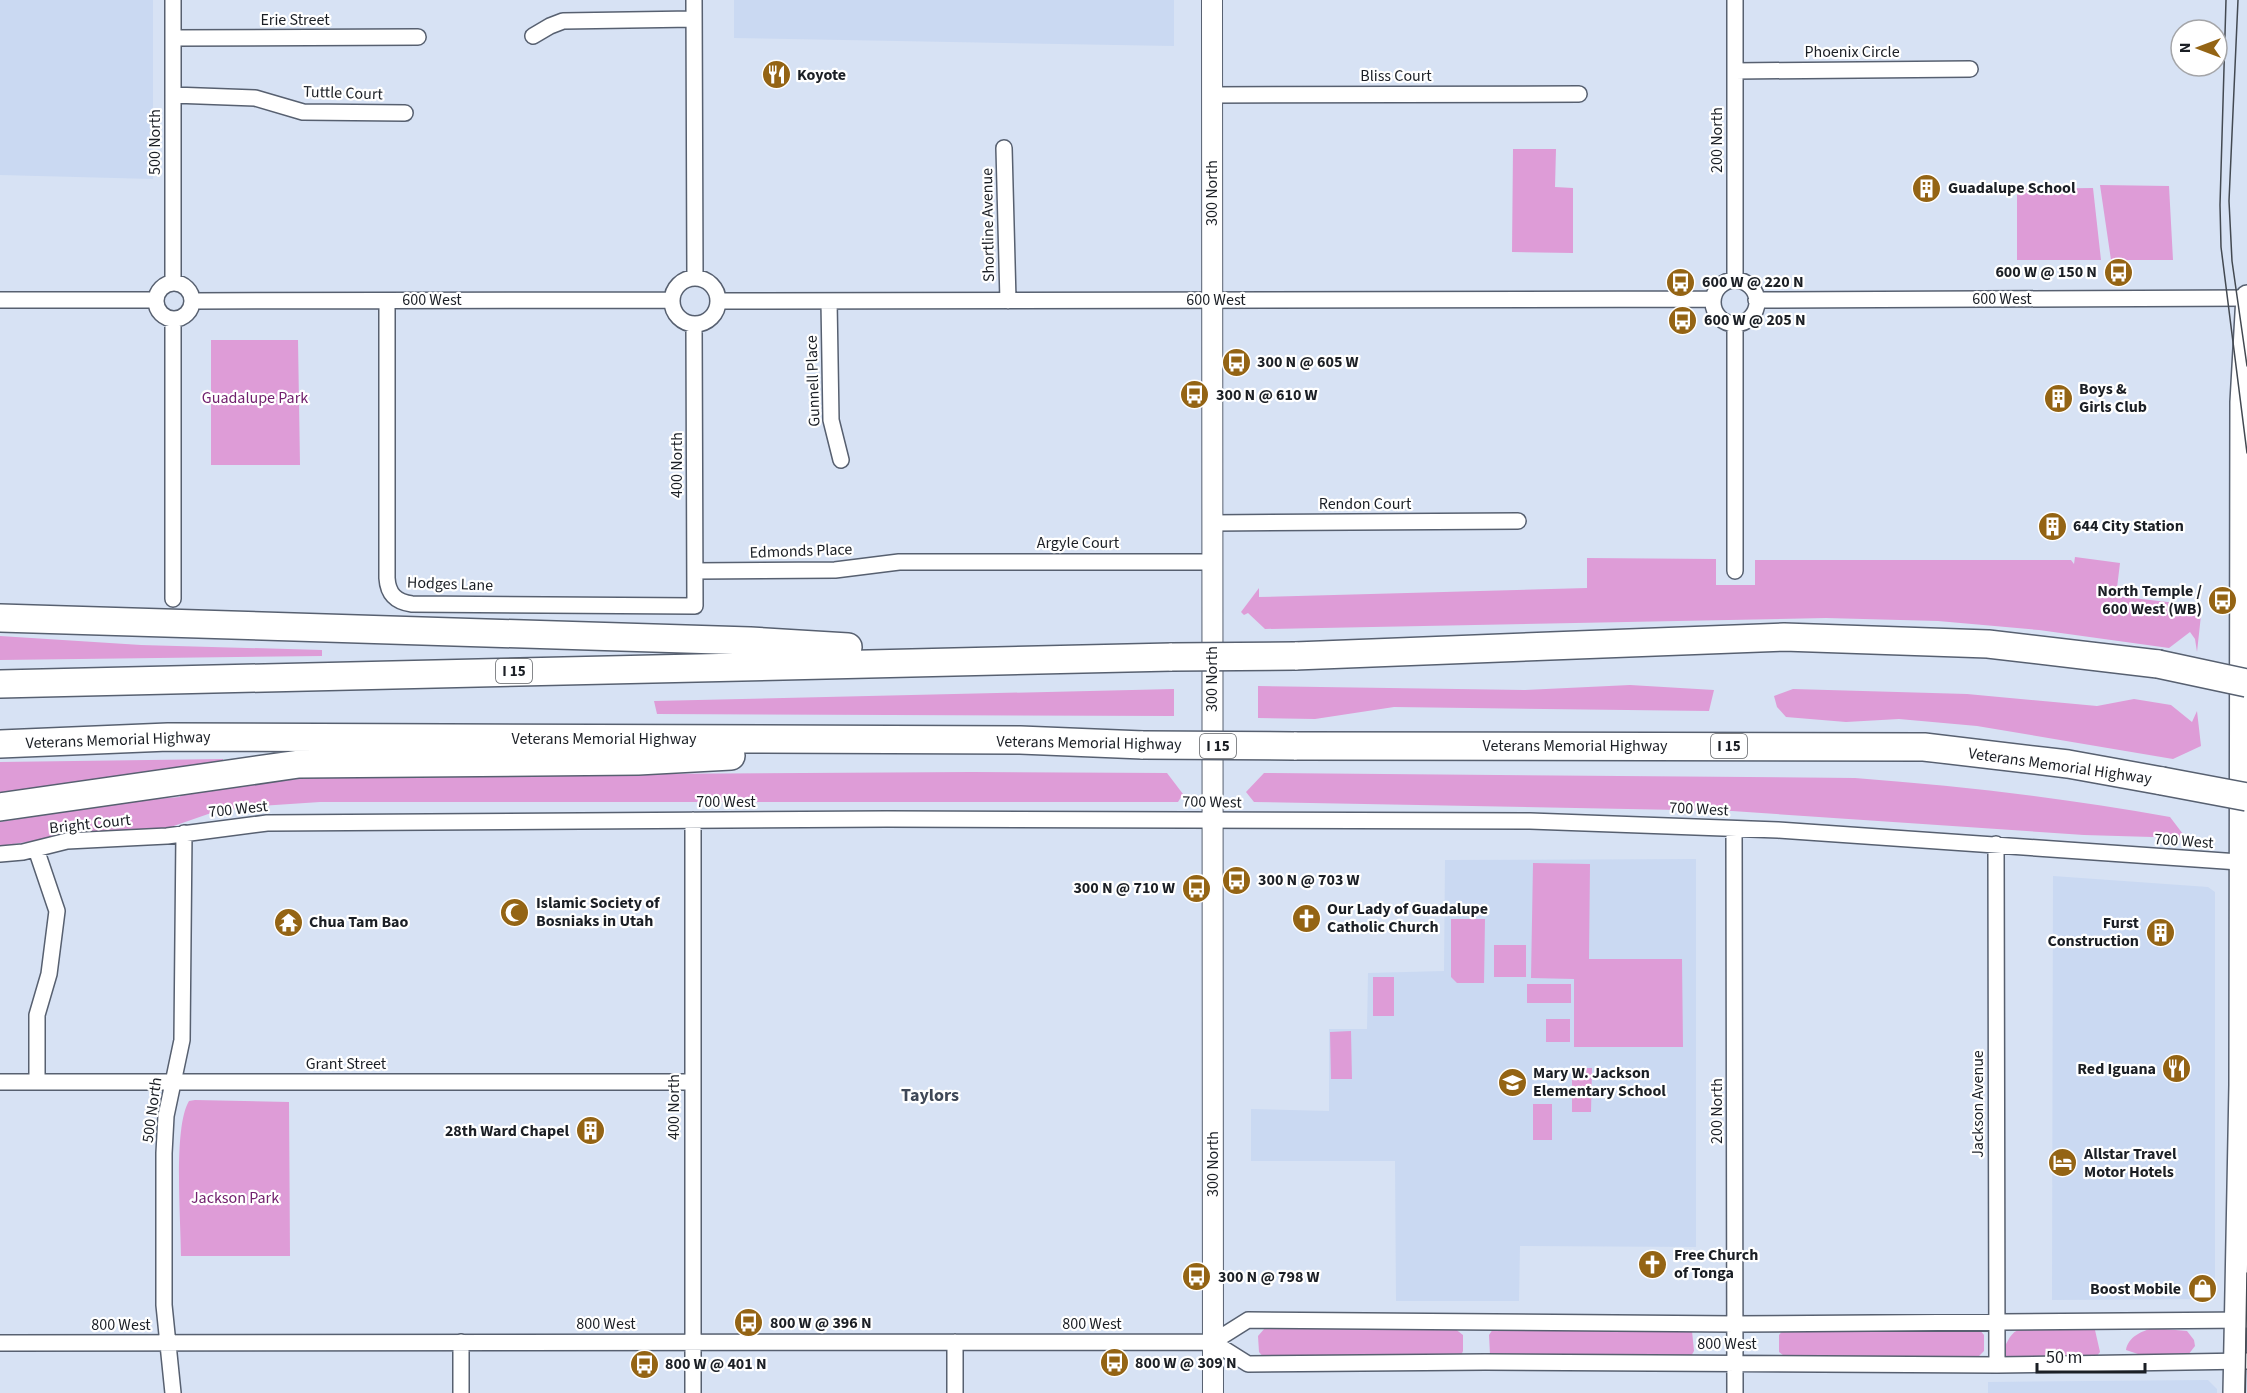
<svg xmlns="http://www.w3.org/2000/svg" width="2247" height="1393" viewBox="0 0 2247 1393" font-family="'Source Sans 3',sans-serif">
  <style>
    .built { fill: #cad9f2 }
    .green { fill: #de9cd7 }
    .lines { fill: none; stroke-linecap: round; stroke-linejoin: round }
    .minor-casing { stroke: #576070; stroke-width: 18 }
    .tertiary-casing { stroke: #576070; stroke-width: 22 }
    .secondary-casing { stroke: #576070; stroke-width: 24 }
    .motorway-casing { stroke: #576070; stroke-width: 30 }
    .minor { stroke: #fff; stroke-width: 15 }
    .tertiary { stroke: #fff; stroke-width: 20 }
    .secondary { stroke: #fff; stroke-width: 21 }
    .motorway { stroke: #fff; stroke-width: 27 }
    .tram { stroke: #434951; stroke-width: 1.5 }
    .motorway-bridge-casing { stroke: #576070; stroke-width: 30; stroke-linecap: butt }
    .motorway-bridge { stroke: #fff; stroke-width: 27 }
    .labels { text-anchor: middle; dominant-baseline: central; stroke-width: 4.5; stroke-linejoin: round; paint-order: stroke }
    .shield { fill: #fff; stroke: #5f6266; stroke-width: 1.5 }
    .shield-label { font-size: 15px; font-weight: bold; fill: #1b1f25 }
    .street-label { font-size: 16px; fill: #1b1f25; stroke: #fff }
    .poi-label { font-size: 16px; font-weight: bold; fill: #1b1f25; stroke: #fff; text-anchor: start }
    .park-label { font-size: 16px; fill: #71206d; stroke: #fff }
    .neighbourhood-label { font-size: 18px; font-weight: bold; fill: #3f4857; stroke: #fff }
  </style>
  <rect width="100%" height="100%" fill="#d7e2f4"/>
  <path class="built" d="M0,0H153V179L0,175Z
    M734,0H1174V46L734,38Z
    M1696,859V1247L1520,1246L1519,1301H1396L1395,1161H1251V1109L1329,1111V1029H1367L1368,973L1444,971L1445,860Z
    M2053,876L2208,887L2215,892V1299L2052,1300Z
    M2208,1380L2217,1389V1393H1988V1382Z"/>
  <path class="green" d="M1513,149H1556L1555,187L1573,188V253L1512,252Z
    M2100,185L2169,186L2173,260H2111Z
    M2093,188L2101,260H2017V189Z
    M211,340H298L300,465H211Z
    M2075,557L2120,563L2116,596L2202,606L2197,652L2195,639L2190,632L2169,648L2039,630L1938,621L1826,618L1265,629L1248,613L1244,615L1241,612L1259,588V597L1587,588V558L1716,559V585H1755V560H2071L2074,564Z
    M0,636L141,645L322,650V656L0,660Z
    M1630,685L1714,690L1709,711L1394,707L1315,719L1258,718V686L1525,690Z
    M1174,689V716L657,714L654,701Z
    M1793,689L1967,694L2097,706L2134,699L2171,705L2192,722L2197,711L2201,746L2173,759L1977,726L1899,719L1846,722L1786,717L1777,707L1774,696Z
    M223,759V766L0,795V762Z
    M971,772L1167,773L1183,794L1178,802H320L260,806L214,812L165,829L81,834L0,846V822L156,797L155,799L180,797L181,792L326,776Z
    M1264,773L1855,778C1961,786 2065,798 2170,817L2186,838L2084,835L1732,811L1254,802L1246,792Z
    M1533,863L1590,864L1589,959H1682L1683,1047H1574V979L1531,978Z
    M1451,919H1485L1484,983H1457L1451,977Z
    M1494,945H1526V977H1494Z
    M1373,977H1394V1016H1373Z
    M1527,984H1571V1003H1527Z
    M1546,1019H1570V1042H1546Z
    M1351,1031L1352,1079H1331L1330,1032Z
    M1572,1068H1592L1591,1112H1572Z
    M195,1100L289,1102L290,1256H181C181,1222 173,1127 189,1101Z
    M1533,1104H1552V1140H1533Z
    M1265,1328H1454L1463,1335V1351L1460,1358L1265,1359L1259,1352L1258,1336Z
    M2025,1328H2092L2095,1330L2100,1352L2095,1358L2006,1357L2004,1348C2010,1337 2012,1330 2025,1328Z
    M2153,1328L2187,1331L2194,1340L2195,1346L2188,1355L2150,1358L2126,1350C2128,1337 2142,1331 2153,1328Z
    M1493,1329L1692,1331L1694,1351L1690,1358L1490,1355L1489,1335Z
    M1784,1329H1979L1984,1335V1351L1978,1357L1788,1359L1779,1352V1335Z"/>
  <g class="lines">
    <defs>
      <path id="minor" d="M173,0V283
        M694,0L695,278
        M1735,0V280
        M533,36L550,26L563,21L694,19
        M173,38L418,37
        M1735,71L1970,69
        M173,95L255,98L303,112L405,113
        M1212,95L1579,94
        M1004,148L1008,301
        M672 301a23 23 0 1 1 46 0a23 23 0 1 1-46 0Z
        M1713 302a22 22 0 1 1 44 0a22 22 0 1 1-44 0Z
        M156 301a18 18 0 1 1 36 0a18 18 0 1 1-36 0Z
        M0,300H156
        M1756,300L2247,298
        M192,301L671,300
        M387,301V578C388,594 396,602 412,604L695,606L694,325
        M718,301L1713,299
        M829,301L831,420L841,460
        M1212,523L1518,521
        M695,571L835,570L899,562H1212
        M1735,571V323
        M173,599V320
        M1734,829L1735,1393
        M1996,844L1997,1365
        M36,849L57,911L49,974L37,1015V1082
        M0,854L23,852L67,841L167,836L267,823L887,819L1530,821L1778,830L2239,862
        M0,1082H692
        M955,1342V1393
        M1213,1342L1248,1364L1485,1362L1997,1365L2247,1361
        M0,1343L1213,1342L1248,1320L1735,1324L2247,1320
        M173,1393L164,1305V1153L166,1116L182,1040L184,833
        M461,1393V1342
        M693,1393V820"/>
      <path id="tertiary" d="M1212,0L1213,1393"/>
      <path id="secondary" d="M2234,1393L2240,1085L2241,402L2247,296"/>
      <path id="motorway" d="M0,618L750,641L848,647
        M1295,656L1784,637L1988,644L2158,664
        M0,684L1172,657
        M0,744L168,737L1020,740L1143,745
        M1294,746L1924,747L2068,764L2162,781
        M0,807L299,764L638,761L731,756"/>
    </defs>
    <use href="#minor" class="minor-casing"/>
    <use href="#tertiary" class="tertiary-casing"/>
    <use href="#secondary" class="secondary-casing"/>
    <use href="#motorway" class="motorway-casing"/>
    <use href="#minor" class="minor"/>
    <use href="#tertiary" class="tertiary"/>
    <use href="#secondary" class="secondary"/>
    <use href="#motorway" class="motorway"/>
    <path class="tram" d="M2226,0L2220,205L2221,247L2247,453
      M2238,0L2229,201L2232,261L2247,366
      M2245,1393L2247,1273"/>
    <defs>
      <path id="motorway-bridge" d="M1172,657L1295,656
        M2158,664L2247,683
        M1143,745L1294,746
        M2162,781L2247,797"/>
    </defs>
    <use href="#motorway-bridge" class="motorway-bridge-casing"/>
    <use href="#motorway-bridge" class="motorway-bridge"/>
  </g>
  <defs>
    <symbol id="restaurant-disc" viewBox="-11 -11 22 22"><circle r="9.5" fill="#946414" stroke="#fff"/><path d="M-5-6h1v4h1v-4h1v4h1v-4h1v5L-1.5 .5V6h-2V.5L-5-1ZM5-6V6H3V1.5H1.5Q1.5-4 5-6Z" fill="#fff"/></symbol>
    <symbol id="building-disc" viewBox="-11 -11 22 22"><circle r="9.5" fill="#946414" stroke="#fff"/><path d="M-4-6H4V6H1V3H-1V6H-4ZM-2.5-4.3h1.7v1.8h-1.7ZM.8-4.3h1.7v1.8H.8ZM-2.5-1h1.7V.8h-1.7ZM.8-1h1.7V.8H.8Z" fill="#fff"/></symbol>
    <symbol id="bus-disc" viewBox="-11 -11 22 22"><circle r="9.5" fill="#946414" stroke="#fff"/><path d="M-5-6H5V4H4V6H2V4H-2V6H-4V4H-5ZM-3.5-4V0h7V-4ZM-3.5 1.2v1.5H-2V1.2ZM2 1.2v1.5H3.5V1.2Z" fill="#fff"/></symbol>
    <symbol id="mosque-disc" viewBox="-11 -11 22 22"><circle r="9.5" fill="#946414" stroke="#fff"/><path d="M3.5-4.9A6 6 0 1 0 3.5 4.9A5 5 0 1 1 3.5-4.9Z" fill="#fff"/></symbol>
    <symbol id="church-disc" viewBox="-11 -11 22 22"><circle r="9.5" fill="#946414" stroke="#fff"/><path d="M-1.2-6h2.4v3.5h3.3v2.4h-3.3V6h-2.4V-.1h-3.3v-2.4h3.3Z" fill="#fff"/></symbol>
    <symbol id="temple-disc" viewBox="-11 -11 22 22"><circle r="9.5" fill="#946414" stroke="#fff"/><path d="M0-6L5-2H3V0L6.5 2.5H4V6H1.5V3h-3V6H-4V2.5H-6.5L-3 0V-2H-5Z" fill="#fff"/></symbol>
    <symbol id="school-disc" viewBox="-11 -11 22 22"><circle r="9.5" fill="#946414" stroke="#fff"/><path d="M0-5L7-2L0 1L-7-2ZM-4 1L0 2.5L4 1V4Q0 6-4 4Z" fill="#fff"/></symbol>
    <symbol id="hotel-disc" viewBox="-11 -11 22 22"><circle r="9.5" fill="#946414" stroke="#fff"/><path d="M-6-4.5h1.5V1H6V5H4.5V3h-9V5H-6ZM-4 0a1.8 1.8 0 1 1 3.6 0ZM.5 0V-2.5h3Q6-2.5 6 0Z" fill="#fff"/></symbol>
    <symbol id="shop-disc" viewBox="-11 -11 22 22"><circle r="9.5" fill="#946414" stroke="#fff"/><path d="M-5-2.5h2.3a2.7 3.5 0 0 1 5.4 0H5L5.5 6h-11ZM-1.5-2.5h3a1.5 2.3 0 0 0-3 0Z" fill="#fff"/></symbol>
  </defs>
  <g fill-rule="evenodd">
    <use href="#restaurant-disc" x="760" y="58" width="33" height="33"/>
    <use href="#building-disc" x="1910" y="172" width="33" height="33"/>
    <use href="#bus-disc" x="2102" y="256" width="33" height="33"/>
    <use href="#bus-disc" x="1664" y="266" width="33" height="33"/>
    <use href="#bus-disc" x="1666" y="304" width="33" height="33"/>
    <use href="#bus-disc" x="1220" y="346" width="33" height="33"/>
    <use href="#bus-disc" x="1178" y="378" width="33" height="33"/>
    <use href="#building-disc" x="2042" y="382" width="33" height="33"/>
    <use href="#building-disc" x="2036" y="510" width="33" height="33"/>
    <use href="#bus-disc" x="2206" y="584" width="33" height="33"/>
    <use href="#bus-disc" x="1220" y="864" width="33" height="33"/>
    <use href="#bus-disc" x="1180" y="872" width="33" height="33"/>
    <use href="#mosque-disc" x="498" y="896" width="33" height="33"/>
    <use href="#church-disc" x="1290" y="902" width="33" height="33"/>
    <use href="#temple-disc" x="272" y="906" width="33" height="33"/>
    <use href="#building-disc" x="2144" y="916" width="33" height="33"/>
    <use href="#restaurant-disc" x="2160" y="1052" width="33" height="33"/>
    <use href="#school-disc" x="1496" y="1066" width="33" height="33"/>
    <use href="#building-disc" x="574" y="1114" width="33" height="33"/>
    <use href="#hotel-disc" x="2046" y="1146" width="33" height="33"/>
    <use href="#church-disc" x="1636" y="1248" width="33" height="33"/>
    <use href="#bus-disc" x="1180" y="1260" width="33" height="33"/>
    <use href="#shop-disc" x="2186" y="1272" width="33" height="33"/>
    <use href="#bus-disc" x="732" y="1306" width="33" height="33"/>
    <use href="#bus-disc" x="1098" y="1346" width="33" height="33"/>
    <use href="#bus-disc" x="628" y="1348" width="33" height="33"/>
  </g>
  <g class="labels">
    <g class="shield">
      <rect x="496" y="659" width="36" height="24" rx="4.5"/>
      <rect x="1200" y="734" width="36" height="24" rx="4.5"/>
      <rect x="1711" y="734" width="36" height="24" rx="4.5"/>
    </g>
    <g class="shield-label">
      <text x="514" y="671">I 15</text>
      <text x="1218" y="746">I 15</text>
      <text x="1729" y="746">I 15</text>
    </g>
    <g class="street-label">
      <text x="295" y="20">Erie Street</text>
      <text x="1852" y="52">Phoenix Circle</text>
      <text x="1396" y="76">Bliss Court</text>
      <text transform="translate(343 93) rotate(2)">Tuttle Court</text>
      <text transform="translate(1717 140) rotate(-90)">200 North</text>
      <text transform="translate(155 142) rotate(-90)">500 North</text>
      <text transform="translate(1212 193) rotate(-90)">300 North</text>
      <text transform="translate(988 225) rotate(-91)">Shortline Avenue</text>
      <text x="2002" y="299">600 West</text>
      <text x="432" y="300">600 West</text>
      <text x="1216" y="300">600 West</text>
      <text transform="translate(813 381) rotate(-92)">Gunnell Place</text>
      <text transform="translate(677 465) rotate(-90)">400 North</text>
      <text x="1365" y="504">Rendon Court</text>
      <text x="1078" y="543">Argyle Court</text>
      <text transform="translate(801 551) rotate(-2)">Edmonds Place</text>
      <text transform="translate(450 584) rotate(2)">Hodges Lane</text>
      <text transform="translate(1212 679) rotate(-90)">300 North</text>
      <text x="604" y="739">Veterans Memorial Highway</text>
      <text transform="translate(118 740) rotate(-2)">Veterans Memorial Highway</text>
      <text transform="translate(1089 743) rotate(1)">Veterans Memorial Highway</text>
      <text x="1575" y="746">Veterans Memorial Highway</text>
      <text transform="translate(2060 766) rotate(8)">Veterans Memorial Highway</text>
      <text x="726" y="802">700 West</text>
      <text transform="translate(1212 802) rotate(1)">700 West</text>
      <text transform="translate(238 809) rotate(-6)">700 West</text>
      <text transform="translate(1699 809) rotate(3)">700 West</text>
      <text transform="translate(90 824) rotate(-6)">Bright Court</text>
      <text transform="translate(2184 841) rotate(4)">700 West</text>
      <text x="346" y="1064">Grant Street</text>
      <text transform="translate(1978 1104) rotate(-90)">Jackson Avenue</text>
      <text transform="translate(674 1107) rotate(-90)">400 North</text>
      <text transform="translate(152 1110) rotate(-82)">500 North</text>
      <text transform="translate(1717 1111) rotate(-90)">200 North</text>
      <text transform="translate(1213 1164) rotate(-90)">300 North</text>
      <text x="606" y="1324">800 West</text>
      <text x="1092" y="1324">800 West</text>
      <text x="121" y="1325">800 West</text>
      <text x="1727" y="1344">800 West</text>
    </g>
    <g class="poi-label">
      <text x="797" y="75">Koyote</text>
      <text x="1948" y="188">Guadalupe School</text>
      <text x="2097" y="272" text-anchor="end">600 W @ 150 N</text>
      <text x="1702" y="282">600 W @ 220 N</text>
      <text x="1704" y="320">600 W @ 205 N</text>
      <text x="1257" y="362">300 N @ 605 W</text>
      <text x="2079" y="389">Boys &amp;<tspan x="2079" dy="18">Girls Club</tspan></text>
      <text x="1216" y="395">300 N @ 610 W</text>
      <text x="2073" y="526">644 City Station</text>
      <text x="2202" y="591" text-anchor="end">North Temple /<tspan x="2202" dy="18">600 West (WB)</tspan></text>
      <text x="1258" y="880">300 N @ 703 W</text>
      <text x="1175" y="888" text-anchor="end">300 N @ 710 W</text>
      <text x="536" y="903">Islamic Society of<tspan x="536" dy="18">Bosniaks in Utah</tspan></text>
      <text x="1327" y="909">Our Lady of Guadalupe<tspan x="1327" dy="18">Catholic Church</tspan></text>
      <text x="309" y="922">Chua Tam Bao</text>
      <text x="2139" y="923" text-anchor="end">Furst<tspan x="2139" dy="18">Construction</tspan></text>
      <text x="2156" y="1069" text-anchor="end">Red Iguana</text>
      <text x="1533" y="1073">Mary W. Jackson<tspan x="1533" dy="18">Elementary School</tspan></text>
      <text x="569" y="1131" text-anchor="end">28th Ward Chapel</text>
      <text x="2084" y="1154">Allstar Travel<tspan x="2084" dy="18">Motor Hotels</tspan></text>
      <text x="1674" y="1255">Free Church<tspan x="1674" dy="18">of Tonga</tspan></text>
      <text x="1218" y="1277">300 N @ 798 W</text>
      <text x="2181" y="1289" text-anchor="end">Boost Mobile</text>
      <text x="770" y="1323">800 W @ 396 N</text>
      <text x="1135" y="1363">800 W @ 309 N</text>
      <text x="665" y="1364">800 W @ 401 N</text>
    </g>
    <g class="park-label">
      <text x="255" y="398">Guadalupe Park</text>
      <text x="235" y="1198">Jackson Park</text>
    </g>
    <g class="neighbourhood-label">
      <text x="930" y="1095">Taylors</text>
    </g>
  </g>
  <g transform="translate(2199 48) rotate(270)"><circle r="28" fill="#ffffff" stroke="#a4a5a8" stroke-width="1.5"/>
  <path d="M0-4.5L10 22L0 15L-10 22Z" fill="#946414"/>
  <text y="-9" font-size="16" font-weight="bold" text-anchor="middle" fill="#1b1f25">N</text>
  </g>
  <path d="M2037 1363v9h108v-9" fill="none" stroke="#1b1f25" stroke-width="3"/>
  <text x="2046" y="1363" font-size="18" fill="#1b1f25" stroke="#ffffff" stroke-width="4.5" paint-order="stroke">50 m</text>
</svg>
